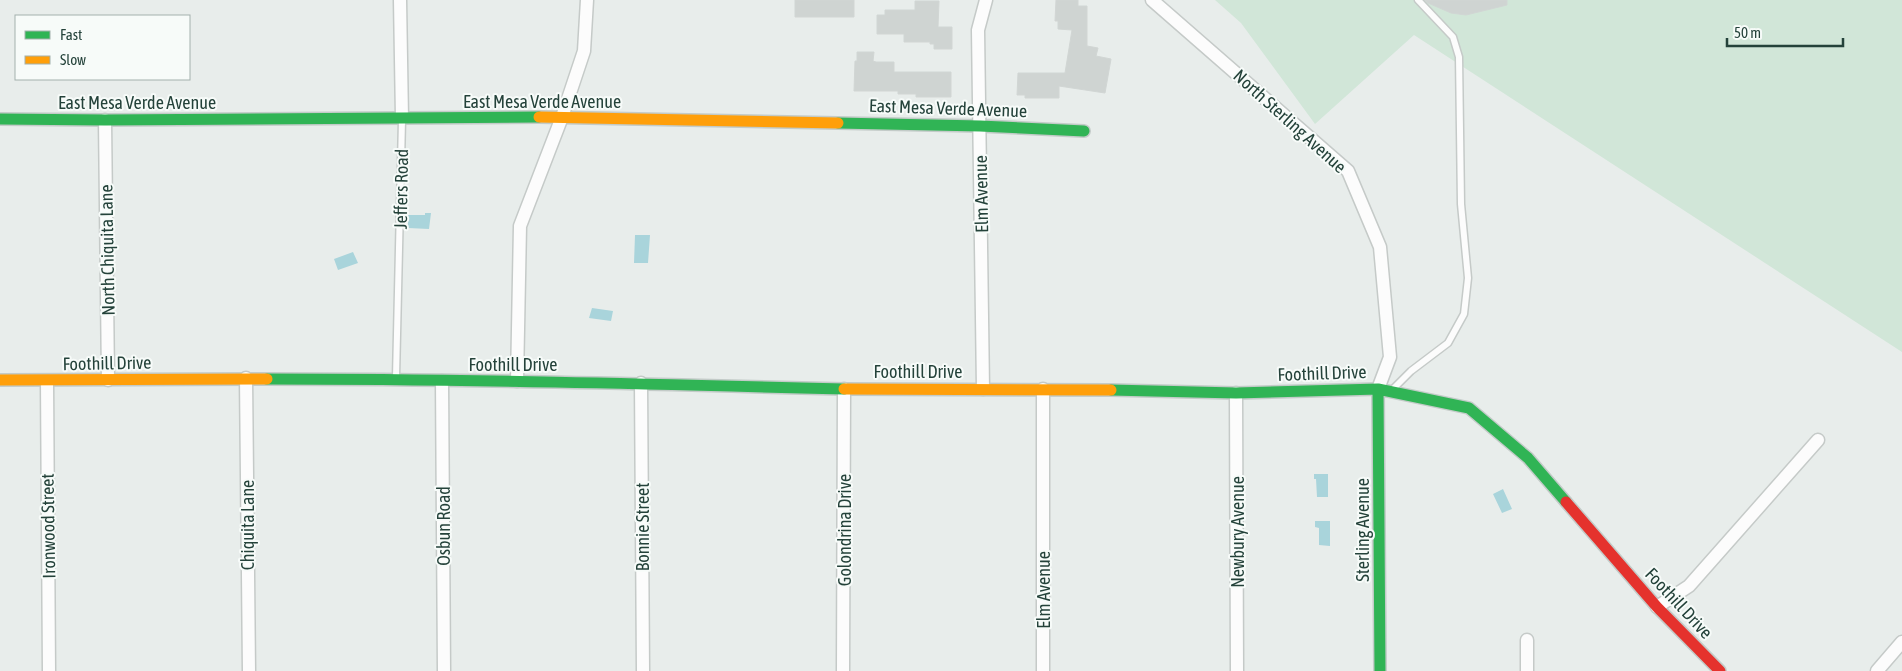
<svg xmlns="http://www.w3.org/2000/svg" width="1902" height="671" viewBox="0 0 1902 671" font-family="'Asap Condensed',sans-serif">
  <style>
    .green { fill: #d1e6d8 }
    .water { fill: #a9d4db }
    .building { fill: #cfd4d2; stroke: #d1d6d4 }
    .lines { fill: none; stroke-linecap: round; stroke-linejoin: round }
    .lane-casing { stroke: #c5cac8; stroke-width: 9 }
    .street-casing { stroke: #c5cac8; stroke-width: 15 }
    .fast-casing { stroke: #c3cbc8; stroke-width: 14 }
    .slow-casing { stroke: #c3cbc8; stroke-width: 14 }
    .jam-casing { stroke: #c3cbc8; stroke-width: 14 }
    .lane { stroke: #fcfcfc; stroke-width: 6 }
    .street { stroke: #fcfcfc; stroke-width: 12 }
    .fast { stroke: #30b455; stroke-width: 11 }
    .slow { stroke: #ff9f0a; stroke-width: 11 }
    .jam { stroke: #e5322d; stroke-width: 11 }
    .labels { text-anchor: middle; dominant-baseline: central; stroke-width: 4; stroke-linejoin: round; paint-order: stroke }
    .street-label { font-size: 18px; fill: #24423a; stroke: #f7fbf9 }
  </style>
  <rect width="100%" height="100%" fill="#e8edeb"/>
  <path class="green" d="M1215,0H1902V352L1414,35L1315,124L1241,23Z"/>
  <path class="water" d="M425,213H431L429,229L408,228V215H425Z
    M635,235H650L648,263H634Z
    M353,252L358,263L338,270L334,259Z
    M592,308L613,311L611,321L589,318Z
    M1314,474H1328V497H1317L1316,479H1314Z
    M1503,489L1512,509L1502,513L1493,494Z
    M1315,521H1330V546L1319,545V528L1315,527Z"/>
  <path class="building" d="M795,0H854V17H795Z
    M1056,0H1078V6H1087V46L1098,48L1096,56L1111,59L1105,93L1059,86V98H1025V95H1017L1018,73H1065L1072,30L1058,29V21H1055Z
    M1425,0H1507V5L1466,15L1451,13L1428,3Z
    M915,1H939L938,27H952V49H934V44H930V42H904V34H877V15H885V10H915Z
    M857,52H874L873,61L876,62H894V72H951V97H916V94H898V91H854L855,61H857Z"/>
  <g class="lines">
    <defs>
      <path id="lane" d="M396,377L402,120
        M1392,390L1411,371L1448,343L1464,314L1468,278L1461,204L1459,57L1453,37L1418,0"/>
      <path id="street" d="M400,0L402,118
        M1152,0L1348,171L1380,247L1390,357L1378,389
        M105,120L108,380
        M246,378L249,671
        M47,381L49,671
        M442,381L444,671
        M517,381L520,226L562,117L584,51L587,0
        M641,383L643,671
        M983,389L978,30L986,0
        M1043,389V671
        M1236,393L1237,671
        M1657,607L1689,586L1818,440
        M1527,640V671
        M843,671L844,389
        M1877,671L1902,642"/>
      <path id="fast" d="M0,119L105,120L539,117
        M838,123L980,126L1084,131
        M267,379C459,379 652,384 844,389
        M1378,389L1380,671
        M1111,390L1236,393L1378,389L1469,408L1528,458L1566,502"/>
      <path id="slow" d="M539,117L838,123
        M0,380L267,379
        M844,389L1111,390"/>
      <path id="jam" d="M1566,502L1657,607L1720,671"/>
    </defs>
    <use href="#lane" class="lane-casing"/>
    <use href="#street" class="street-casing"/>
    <use href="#fast" class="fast-casing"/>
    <use href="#slow" class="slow-casing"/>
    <use href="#jam" class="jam-casing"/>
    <use href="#lane" class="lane"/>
    <use href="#street" class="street"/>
    <use href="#fast" class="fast"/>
    <use href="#slow" class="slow"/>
    <use href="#jam" class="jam"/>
  </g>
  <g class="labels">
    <g class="street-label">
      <text x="542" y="101">East Mesa Verde Avenue</text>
      <text x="137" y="102">East Mesa Verde Avenue</text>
      <text transform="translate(948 108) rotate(2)">East Mesa Verde Avenue</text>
      <text transform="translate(1290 121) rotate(42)">North Sterling Avenue</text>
      <text transform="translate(401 189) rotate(-89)">Jeffers Road</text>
      <text transform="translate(981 194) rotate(-91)">Elm Avenue</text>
      <text transform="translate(107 250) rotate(-91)">North Chiquita Lane</text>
      <text transform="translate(107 363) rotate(-1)">Foothill Drive</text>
      <text x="513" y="364">Foothill Drive</text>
      <text x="918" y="371">Foothill Drive</text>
      <text transform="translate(1322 373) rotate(-2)">Foothill Drive</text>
      <text transform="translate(247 525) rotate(-90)">Chiquita Lane</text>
      <text transform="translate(48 526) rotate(-91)">Ironwood Street</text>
      <text transform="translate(443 526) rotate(-90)">Osbun Road</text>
      <text transform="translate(642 527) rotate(-90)">Bonnie Street</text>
      <text transform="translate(844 530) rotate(-90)">Golondrina Drive</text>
      <text transform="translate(1362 530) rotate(-90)">Sterling Avenue</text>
      <text transform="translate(1237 532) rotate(-90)">Newbury Avenue</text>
      <text transform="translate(1043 590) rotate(-90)">Elm Avenue</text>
      <text transform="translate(1679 603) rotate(47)">Foothill Drive</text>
    </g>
  </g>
  <rect x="15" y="15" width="175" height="65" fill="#f7fbf9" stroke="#a3b1ad"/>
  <rect x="25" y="31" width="25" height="8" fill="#30b455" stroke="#a3b1ad"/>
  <text x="60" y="40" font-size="15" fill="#24423a">Fast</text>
  <rect x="25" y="56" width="25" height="8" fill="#ff9f0a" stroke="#a3b1ad"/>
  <text x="60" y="65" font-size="15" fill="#24423a">Slow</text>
  <path d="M1727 38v8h116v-8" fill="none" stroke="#24423a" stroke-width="2.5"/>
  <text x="1734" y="38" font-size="15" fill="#24423a" stroke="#f7fbf9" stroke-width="4" paint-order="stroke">50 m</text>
</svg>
